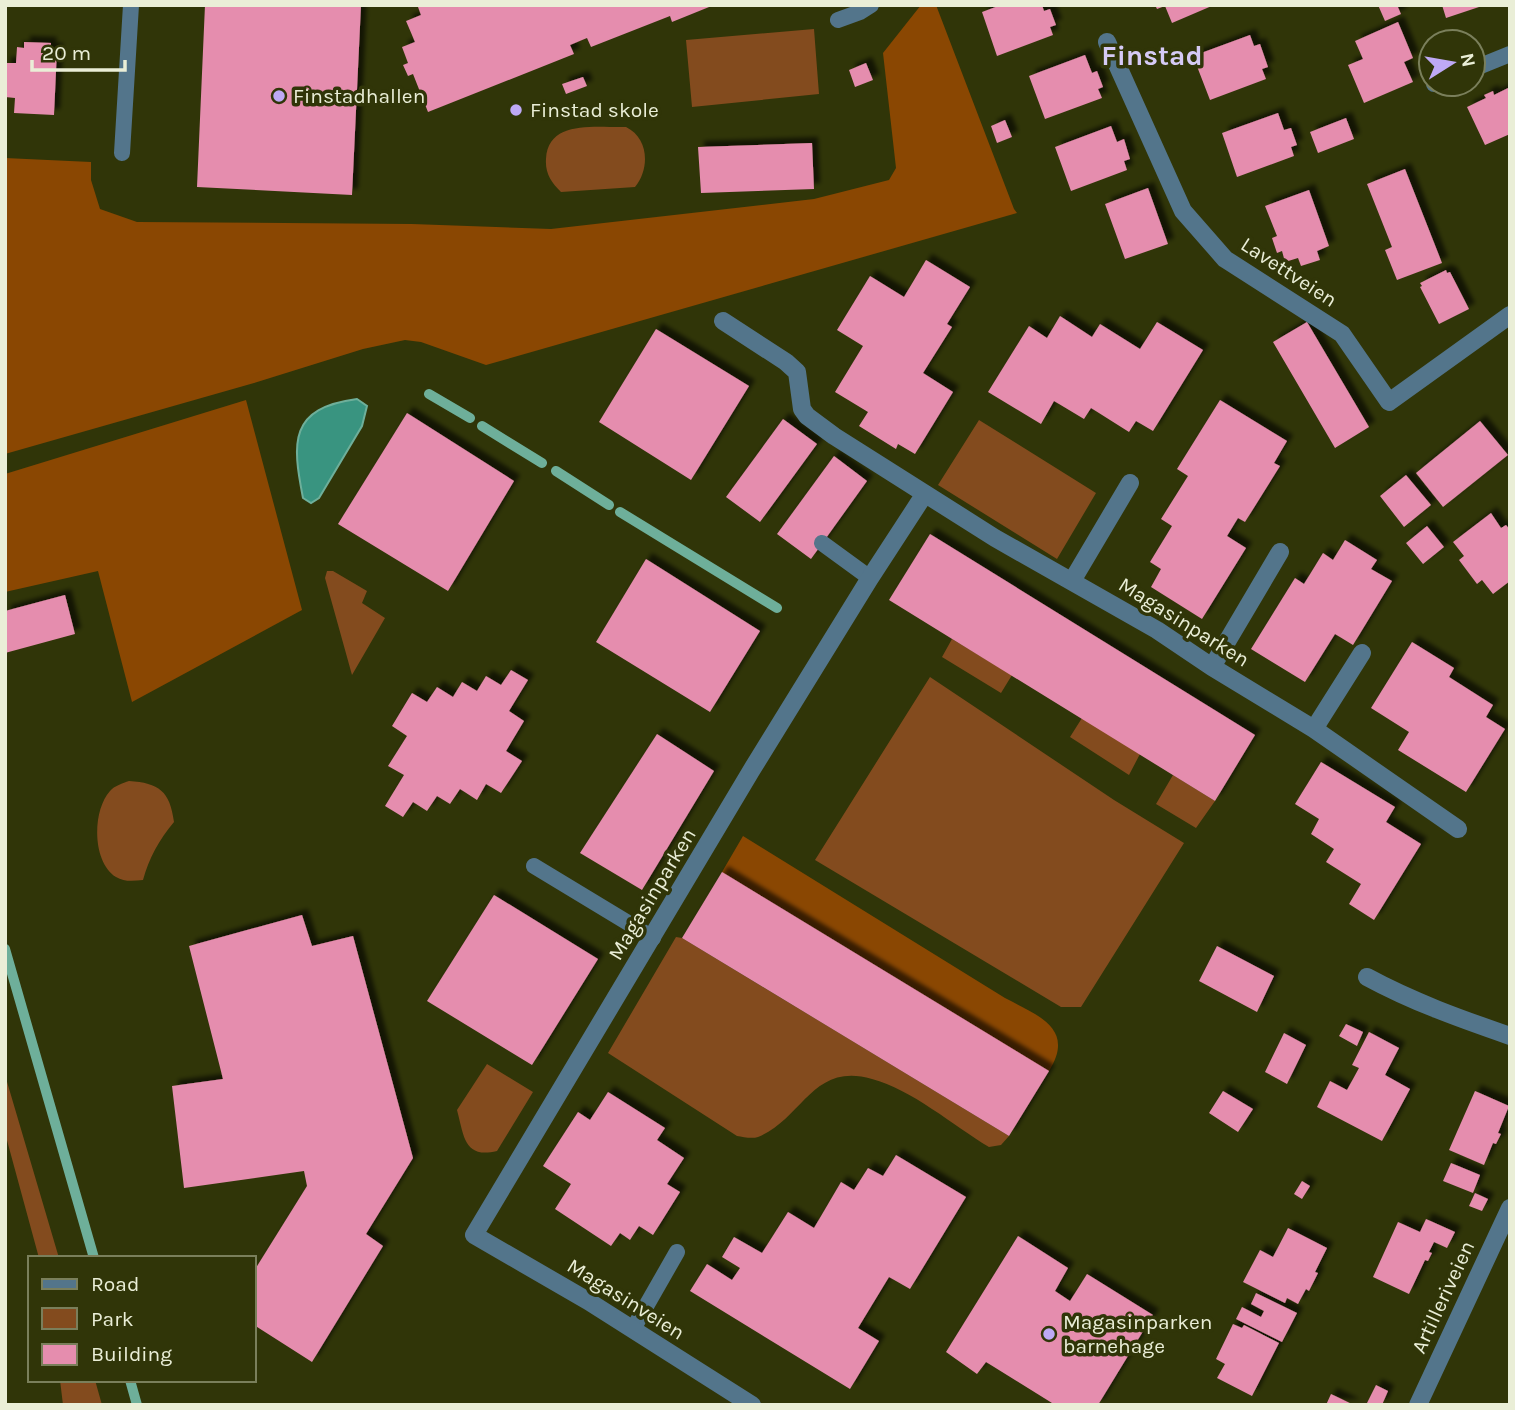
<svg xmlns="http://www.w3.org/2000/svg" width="1515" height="1410" viewBox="0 0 1515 1410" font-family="Karla,sans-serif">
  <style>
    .green { fill: #834b1e }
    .forest { fill: #8a4702 }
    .water { fill: #399480; stroke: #6eaf9a; stroke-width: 2 }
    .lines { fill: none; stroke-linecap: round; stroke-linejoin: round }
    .stream { stroke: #6eaf9a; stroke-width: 10 }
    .building { fill: #e58dae; filter: url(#shadow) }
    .lane { stroke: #53758b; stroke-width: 16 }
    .street { stroke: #53758b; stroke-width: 18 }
    .poi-dot { fill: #bea9f5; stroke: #303508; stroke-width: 2.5 }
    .labels { text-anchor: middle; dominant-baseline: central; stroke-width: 7; stroke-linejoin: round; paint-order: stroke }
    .poi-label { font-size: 21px; fill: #eaeed7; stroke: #303508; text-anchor: start }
    .street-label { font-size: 21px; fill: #eaeed7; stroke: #303508 }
    .district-label { font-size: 28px; font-weight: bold; fill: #d5caf5; stroke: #303508 }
  </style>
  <defs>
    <filter id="shadow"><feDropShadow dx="6" dy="-6" stdDeviation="2" flood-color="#0009"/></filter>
  </defs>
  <rect width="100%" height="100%" fill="#303508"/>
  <path class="green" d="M814,29L819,94L692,107L686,40Z
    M626,127C649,138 650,169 635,187L561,192C551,182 545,173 546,159C548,119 597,128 626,127Z
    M979,420L1096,493L1057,559L938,485Z
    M327,571H333L367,591L362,603L385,618L352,675L325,578Z
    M952,639L1012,675L1001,693L942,657Z
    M930,677L1114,800L1184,843L1081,1007H1061L815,860Z
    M1082,718L1140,754L1129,775L1070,737Z
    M1173,775L1215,801L1196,828L1156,804Z
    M129,781C159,783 170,791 174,822C159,840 149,858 143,880C133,881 124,882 116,877C92,862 92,811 110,791C114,786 123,783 129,781Z
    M676,937L682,938L1009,1136L1001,1145L989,1147C954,1126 911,1089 872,1079C812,1062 803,1119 758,1137C752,1139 743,1137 737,1136L608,1053Z
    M487,1064L533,1092L497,1151C464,1159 464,1136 457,1110Z
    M5,1075L59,1258H39L5,1133Z
    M60,1380H95L102,1405H63Z"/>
  <path class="forest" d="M921,5H936L1014,209L1017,213L486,365L421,342L405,340L363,349L254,383L5,454V158L91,162V180L100,209L137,222L412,224L551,229L814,199L889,180L896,168L883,53Z
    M246,400L302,610L132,702L98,571L5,592V474Z
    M743,836L1005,998C1037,1015 1076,1028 1049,1071L722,872Z"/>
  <path class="water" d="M357,399L367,406L362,426L319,498L311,503L303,498C292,442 289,408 357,399Z"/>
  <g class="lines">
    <path class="stream" d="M429,394L470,418
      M482,426L542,463
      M556,471L609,505
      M620,512L777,608
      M5,949L94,1258
      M130,1380L137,1405"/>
  </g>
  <path class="building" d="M205,5H361L352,195L197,187Z
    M423,5H714L672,22L670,16L591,47L587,38L570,45L574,54L428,112L413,74L408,76L403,65L408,63L402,47L415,42L406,21L421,15L418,7Z
    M1001,5H1042L1044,11L1050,9L1056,25L1050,27L1053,35L997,56L982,12Z
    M1155,5H1214L1172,23L1165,6L1157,9Z
    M1378,5H1397L1401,14L1385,21Z
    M1442,5H1482V6L1446,18Z
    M1398,22L1413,58L1404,62L1413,82L1364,103L1348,65L1363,59L1355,41Z
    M1250,35L1254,46L1260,44L1268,67L1262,69L1266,79L1210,100L1193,56Z
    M24,42L51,43L50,49H57L54,115L14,113L15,98L5,97V63H16L17,47L24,48Z
    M1085,55L1092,73L1097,71L1103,87L1098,89L1102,98L1045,119L1029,76Z
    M866,63L873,80L855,87L849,70Z
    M583,77L587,86L566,94L562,84Z
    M1510,87V134L1485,145L1467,107L1486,98L1484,95L1493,91L1494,95Z
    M1278,113L1284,130L1291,128L1297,145L1291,147L1294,156L1237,177L1222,133Z
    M1346,118L1354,139L1318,153L1310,132Z
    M1005,120L1012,137L997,143L991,126Z
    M1111,126L1117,142L1124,139L1130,159L1124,161L1127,170L1071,191L1055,147Z
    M812,143L814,189L701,193L698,147Z
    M1405,169L1442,263L1397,280L1385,250L1392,247L1367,184Z
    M1148,188L1168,244L1125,259L1105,204Z
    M1309,190L1329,246L1317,251L1320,260L1301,266L1298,258L1285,262L1282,251L1277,253L1272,238L1277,236L1265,206Z
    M926,260L970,287L947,324L952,327L923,373L953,392L915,454L898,444L896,449L859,426L868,412L835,392L863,346L837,330L870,276L904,297Z
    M1446,270L1447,273L1450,272L1469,309L1439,324L1420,287L1422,286L1420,283Z
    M1060,316L1092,337L1100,324L1140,349L1157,322L1203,350L1153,431L1136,421L1129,432L1091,408L1084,419L1054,401L1041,424L988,392L1029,326L1047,338Z
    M1307,322L1369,427L1335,448L1273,342Z
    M656,329L749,386L691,480L599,422Z
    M1220,400L1287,441L1274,463L1280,466L1245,522L1238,518L1227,536L1246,548L1202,619L1151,587L1161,569L1150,562L1172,526L1161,519L1188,476L1177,469Z
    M407,413L514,481L448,591L338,524Z
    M783,419L817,444L760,522L726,497Z
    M1480,421L1508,455L1443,507L1416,473Z
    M834,456L867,481L811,559L777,534Z
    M1406,475L1431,505L1404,527L1380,496Z
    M1491,513L1501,528L1506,525L1510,530V581L1493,594L1482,580L1477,584L1459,560L1464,556L1453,542Z
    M1427,526L1444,547L1423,564L1406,543Z
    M930,534L1255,735L1215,801L889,600Z
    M1345,540L1377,560L1371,569L1392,581L1353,645L1335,634L1305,682L1251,649L1295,578L1304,584L1323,553L1333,560Z
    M646,559L760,631L710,712L596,642Z
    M65,595L75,634L5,653V611Z
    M1412,642L1454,668L1449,677L1493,705L1486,717L1505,729L1466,792L1398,750L1409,732L1371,708Z
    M511,670L528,680L509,711L524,721L506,751L522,761L501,793L486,784L477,800L460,789L450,804L437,796L427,811L413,802L403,817L385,806L404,775L388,766L407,736L392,726L412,693L427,702L437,687L453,697L462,682L477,691L486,676L501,685Z
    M657,734L714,771L642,890L580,853Z
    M1321,762L1395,807L1386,822L1421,844L1374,920L1349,904L1361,884L1326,862L1334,849L1311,834L1319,819L1295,804Z
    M722,872L1049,1071L1009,1136L682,938Z
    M494,895L598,959L532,1065L427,1001Z
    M302,915L312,946L353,936L413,1158L366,1234L383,1246L312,1362L254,1325V1271L307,1186L304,1171L184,1188L172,1086L223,1079L189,946Z
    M1217,946L1274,976L1257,1012L1199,981Z
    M1346,1024L1363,1032L1357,1046L1339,1036Z
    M1369,1032L1399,1048L1385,1075L1410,1089L1382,1141L1317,1107L1330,1081L1347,1090L1359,1068L1352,1065Z
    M1284,1033L1306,1045L1287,1084L1265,1072Z
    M1223,1091L1253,1109L1238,1132L1209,1113Z
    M1475,1091L1509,1106L1498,1133L1501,1134L1496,1144L1493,1143L1484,1165L1449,1150Z
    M608,1092L665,1128L657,1140L684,1158L667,1184L680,1192L653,1235L639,1226L630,1240L620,1233L611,1246L555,1209L571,1184L543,1166L578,1112L590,1120Z
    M896,1155L966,1197L910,1289L889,1277L858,1328L879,1341L850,1389L690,1291L707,1264L732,1280L740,1268L722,1257L734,1237L762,1253L788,1212L814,1228L841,1182L854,1190L868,1168L883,1176Z
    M1451,1163L1480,1175L1473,1193L1443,1181Z
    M1302,1181L1310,1186L1302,1199L1294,1194Z
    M1475,1193L1488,1199L1482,1211L1469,1206Z
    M1426,1219L1455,1232L1447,1248L1434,1242L1429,1252L1432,1253L1428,1261L1425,1260L1409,1294L1373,1277L1398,1222L1420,1232Z
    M1288,1228L1327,1248L1315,1272L1318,1273L1309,1291L1306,1289L1298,1304L1287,1298L1285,1303L1243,1282L1260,1250L1273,1257Z
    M1018,1236L1068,1268L1055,1291L1070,1301L1087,1274L1153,1315L1098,1405H1051L1052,1403L986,1362L977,1374L946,1352Z
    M1256,1293L1297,1313L1282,1342L1236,1319L1242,1307L1261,1317L1264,1311L1251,1304Z
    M1233,1324L1242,1328L1244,1325L1279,1343L1252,1396L1217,1378L1225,1364L1216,1359Z
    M1376,1385L1388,1391L1382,1405H1366Z
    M1331,1394L1354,1405H1326Z"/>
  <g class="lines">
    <path class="lane" d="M838,20L860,12L871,5
      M1473,69L1510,54
      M1434,84H1435
      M122,153L131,5
      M822,543L870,578
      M534,866L653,938
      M633,1329L677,1252"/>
    <path class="street" d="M1107,42L1183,211L1225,259L1342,334L1389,402L1510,315
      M723,321L786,362L797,372L802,409L807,416L834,436L995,538L1157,630L1212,667L1314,729L1458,829
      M1072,581L1130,483
      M1212,667L1280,552
      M1314,729L1362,653
      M1367,977C1413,1002 1461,1019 1510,1036
      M752,1405L588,1301L474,1235L751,771L870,578L924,495
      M1418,1405L1510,1208"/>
  </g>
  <g class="poi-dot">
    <circle cx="279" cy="96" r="7"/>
    <circle cx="516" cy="110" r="7"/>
    <circle cx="1049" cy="1334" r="7"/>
  </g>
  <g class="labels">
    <g class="poi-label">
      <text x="293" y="96">Finstadhallen</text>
      <text x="530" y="110">Finstad skole</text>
      <text x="1063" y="1322">Magasinparken<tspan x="1063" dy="24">barnehage</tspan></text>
    </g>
    <g class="street-label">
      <text transform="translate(1289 272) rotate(33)">Lavettveien</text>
      <text transform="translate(1184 622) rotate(32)">Magasinparken</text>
      <text transform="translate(652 894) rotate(-59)">Magasinparken</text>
      <text transform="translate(1443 1297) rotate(-65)">Artilleriveien</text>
      <text transform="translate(626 1299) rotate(32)">Magasinveien</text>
    </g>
    <g class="district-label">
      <text x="1152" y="55">Finstad</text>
    </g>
  </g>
  <rect width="1515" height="1410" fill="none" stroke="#eaeed7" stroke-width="14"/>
  <rect x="28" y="1256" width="228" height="126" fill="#303508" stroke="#7a7f5b" stroke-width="2"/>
  <rect x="42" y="1279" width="35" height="10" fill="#53758b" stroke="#7a7f5b" stroke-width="2"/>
  <text x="91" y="1291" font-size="21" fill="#eaeed7">Road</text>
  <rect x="42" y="1308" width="35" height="21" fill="#834b1e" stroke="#7a7f5b" stroke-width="2"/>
  <text x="91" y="1326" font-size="21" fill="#eaeed7">Park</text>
  <rect x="42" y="1344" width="35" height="21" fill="#e58dae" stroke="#7a7f5b" stroke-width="2"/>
  <text x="91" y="1361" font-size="21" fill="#eaeed7">Building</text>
  <g transform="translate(1452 63) rotate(79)"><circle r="33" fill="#303508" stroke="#7a7f5b" stroke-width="2"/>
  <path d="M0-5L12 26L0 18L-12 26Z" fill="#bea9f5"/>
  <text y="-10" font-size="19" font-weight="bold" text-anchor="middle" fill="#eaeed7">N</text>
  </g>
  <path d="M32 60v10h93v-10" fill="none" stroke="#eaeed7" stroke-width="3.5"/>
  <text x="42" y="60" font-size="21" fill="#eaeed7" stroke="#303508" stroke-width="5" paint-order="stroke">20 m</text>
</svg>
